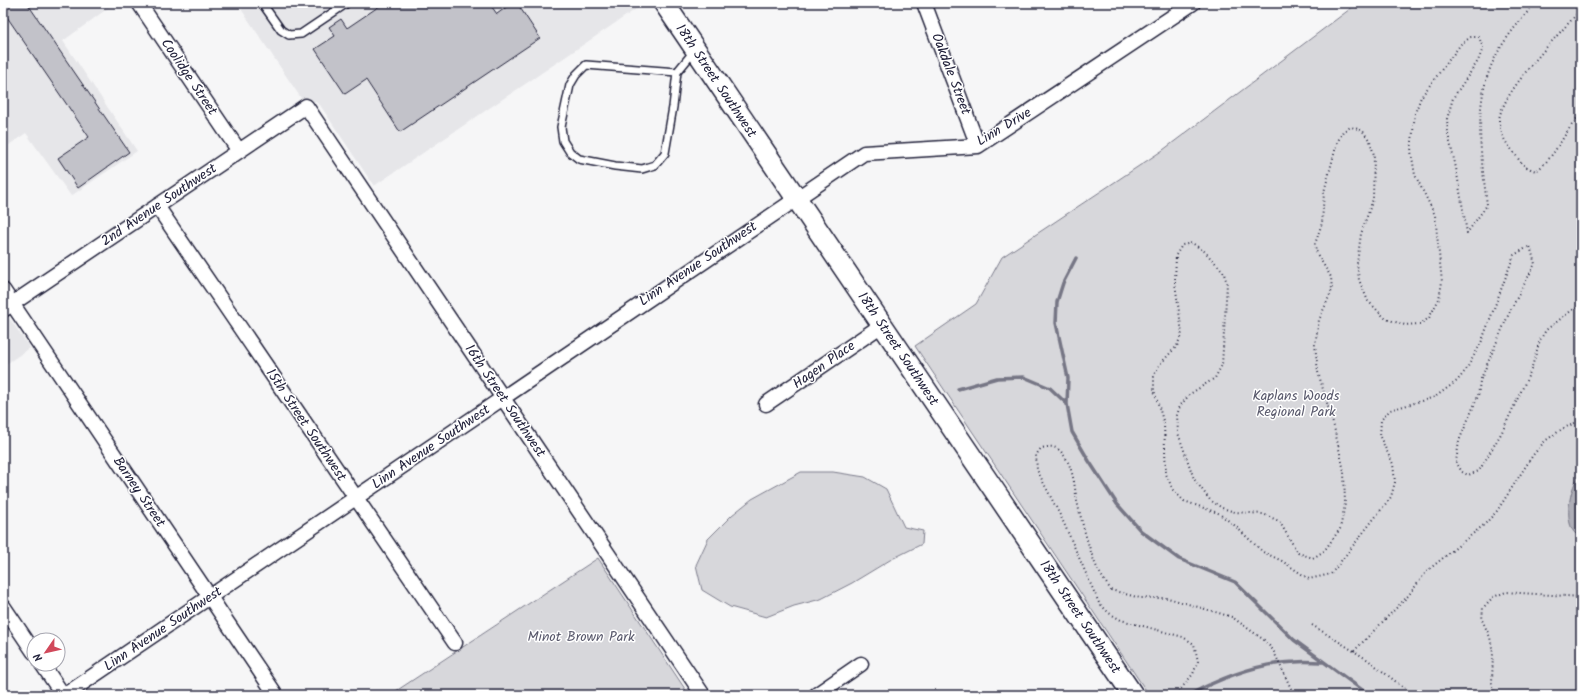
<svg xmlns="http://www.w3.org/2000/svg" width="1584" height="698" viewBox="0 0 1584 698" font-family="Kalam,sans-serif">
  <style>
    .built { fill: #e6e6e9 }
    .green { fill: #d7d7db; stroke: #7c7c8b }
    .water { fill: #aeaeb7; stroke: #767685 }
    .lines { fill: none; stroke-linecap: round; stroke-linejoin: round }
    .stream { stroke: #767685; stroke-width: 3.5 }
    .building { fill: #c2c2c9; stroke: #22223b }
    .lane-casing { stroke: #22223b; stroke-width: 10 }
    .street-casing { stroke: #22223b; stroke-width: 17 }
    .secondary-casing { stroke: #22223b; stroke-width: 23 }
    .path { stroke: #22223b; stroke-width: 2; stroke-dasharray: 1 3; stroke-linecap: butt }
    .lane { stroke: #fff; stroke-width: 7 }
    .street { stroke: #fff; stroke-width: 14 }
    .secondary { stroke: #fff; stroke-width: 20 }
    .labels { text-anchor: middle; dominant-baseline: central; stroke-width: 3; stroke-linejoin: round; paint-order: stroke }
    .street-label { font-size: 14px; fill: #22223b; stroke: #fff }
    .park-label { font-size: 14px; fill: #58586b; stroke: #fff }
  </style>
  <rect width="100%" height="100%" fill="#f6f6f7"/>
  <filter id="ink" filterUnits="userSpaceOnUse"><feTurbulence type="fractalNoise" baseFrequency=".025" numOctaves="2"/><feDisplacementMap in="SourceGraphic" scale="8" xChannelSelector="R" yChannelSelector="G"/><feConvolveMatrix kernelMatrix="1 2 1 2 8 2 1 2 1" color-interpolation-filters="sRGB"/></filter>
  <g filter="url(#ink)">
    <path class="built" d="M3,3H115L63,41L137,151L71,196L26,133L3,149Z
      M237,3H645L374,186L320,105L309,98H301Z
      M3,309L30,348L3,366Z"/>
    <path class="green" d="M1358,3H1581V695H1149L915,346L976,304L1002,257L1163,150Z
      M801,472H833L865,477L886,489L904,527L923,531L922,544L890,560L852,583L821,599L794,606L766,617L730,607L702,590L696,565L708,539L732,515L752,499Z
      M598,558L689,695H390Z"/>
    <path class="water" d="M1581,473V537C1560,530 1570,484 1581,473Z"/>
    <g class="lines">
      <path class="stream" d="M1076,258L1063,283L1057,302L1056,323L1068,378L1067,404L1072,432L1089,461L1117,504L1141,531L1179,559L1235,582L1294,640L1369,695
        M958,389L997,378L1024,377L1050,388L1067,404
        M1189,695C1221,678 1259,663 1295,662C1304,661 1314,662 1323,662"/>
    </g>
    <path class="building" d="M3,3H27L129,152L78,188L58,158L89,137L7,17L3,20Z
      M384,3H489L497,14L512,3H517L540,38L400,132L366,80L345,94L315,49L335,36L329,27L341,19L347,28Z"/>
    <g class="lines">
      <defs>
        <path id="lane" d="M262,3L281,30L289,35L301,34L347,3
          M677,72L586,65L576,75L570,85L561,127L563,141L570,152L579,159L615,166L642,169L655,165L665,153L673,107L677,72L695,50"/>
        <path id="street" d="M139,3L239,151
          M924,3L978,146
          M157,206L455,643
          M3,290L276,695
          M3,310L306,106L703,695
          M766,404L882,325
          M3,606L34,652
          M42,664L63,695
          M65,695L864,153L978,146L1193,3
          M816,695L861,664"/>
        <path id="secondary" d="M664,3L1133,695"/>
      </defs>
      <use href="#lane" class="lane-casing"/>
      <use href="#street" class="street-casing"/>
      <use href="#secondary" class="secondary-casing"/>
      <path class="path" d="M1535,3C1522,19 1508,34 1498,52C1471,99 1481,154 1487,205L1467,233L1456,168L1448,134L1447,119L1453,98L1478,61L1483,48L1479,37H1471L1461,44L1421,97L1415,113L1411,151L1415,175L1435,215L1442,282L1439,299L1429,318L1420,324L1405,325L1386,319L1368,301L1359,280L1357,263L1361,234L1373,199L1374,155L1370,141L1362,130L1351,127L1343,131L1337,143L1324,192L1322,223L1315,244L1317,254L1331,277L1332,290L1319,320L1315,345L1318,372L1334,427L1344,471L1345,504L1340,529L1324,551L1313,558L1298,553L1279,521L1263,514L1235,512L1222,508L1210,500L1194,479L1178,433L1177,415L1180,406L1190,394L1215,378L1222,365L1227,283L1223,271L1204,251L1192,243L1182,245L1176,255L1175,283L1182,333L1177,346L1159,365L1154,377V390L1164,424L1166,474L1173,490L1184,501L1218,513L1233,524L1263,552L1282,561L1309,579L1331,574L1391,497L1395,482L1393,464L1380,437L1381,420L1390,410L1435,397L1457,381L1466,370L1481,343L1514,255L1530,246L1535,264L1510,311L1480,381L1478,396L1459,441L1456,462L1462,472L1468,475L1479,471L1502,432L1531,370L1540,340L1546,330L1571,311L1581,305
        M1581,8L1576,15C1558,35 1497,97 1499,123C1500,133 1505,142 1512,150C1521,162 1521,166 1536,171C1556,157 1564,131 1581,114
        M1312,625L1368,660L1413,695
        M1354,651L1408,596L1427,571L1485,524L1497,511L1533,455L1545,441L1562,429L1581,420
        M1176,695L1193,674L1198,661L1194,644L1183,637L1121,620L1109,613L1099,603L1062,519L1037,470L1036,455L1041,448C1048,447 1053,445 1059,450C1073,462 1074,484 1077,501C1081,519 1086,538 1092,555C1096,568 1103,579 1111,590L1140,598H1168L1232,617L1264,640L1273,650L1294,695
        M1495,695L1492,683L1493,653L1490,637L1482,620L1483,608L1493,597L1506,592L1581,597"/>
      <use href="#lane" class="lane"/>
      <use href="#street" class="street"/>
      <use href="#secondary" class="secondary"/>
    </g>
  </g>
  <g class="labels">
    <g class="street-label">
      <text transform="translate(951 74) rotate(69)">Oakdale Street</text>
      <text transform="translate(189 77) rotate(56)">Coolidge Street</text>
      <text transform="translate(716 81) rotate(56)">18th Street Southwest</text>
      <text transform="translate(1004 127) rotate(-31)">Linn Drive</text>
      <text transform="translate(159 205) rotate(-34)">2nd Avenue Southwest</text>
      <text transform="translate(698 264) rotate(-34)">Linn Avenue Southwest</text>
      <text transform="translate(898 349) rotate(56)">18th Street Southwest</text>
      <text transform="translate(824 365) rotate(-35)">Hagen Place</text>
      <text transform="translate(505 401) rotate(56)">16th Street Southwest</text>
      <text transform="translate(306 425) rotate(56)">15th Street Southwest</text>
      <text transform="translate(431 447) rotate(-34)">Linn Avenue Southwest</text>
      <text transform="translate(139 492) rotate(56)">Barney Street</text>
      <text transform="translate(1080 617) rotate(56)">18th Street Southwest</text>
      <text transform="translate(163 629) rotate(-34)">Linn Avenue Southwest</text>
    </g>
    <g class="park-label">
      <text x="1296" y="396">Kaplans Woods<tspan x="1296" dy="16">Regional Park</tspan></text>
      <text x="581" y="637">Minot Brown Park</text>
    </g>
  </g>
  <rect width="1584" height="698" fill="none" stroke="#fff" stroke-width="16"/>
  <rect x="8" y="8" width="1568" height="682" fill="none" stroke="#22223b" stroke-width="1.5" filter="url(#ink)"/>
  <g transform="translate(46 652) rotate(236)"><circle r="19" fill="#ffffff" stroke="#a7a7b1"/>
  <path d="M0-3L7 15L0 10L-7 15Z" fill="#d1495b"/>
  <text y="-6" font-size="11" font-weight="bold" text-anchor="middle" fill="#22223b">N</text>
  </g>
</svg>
